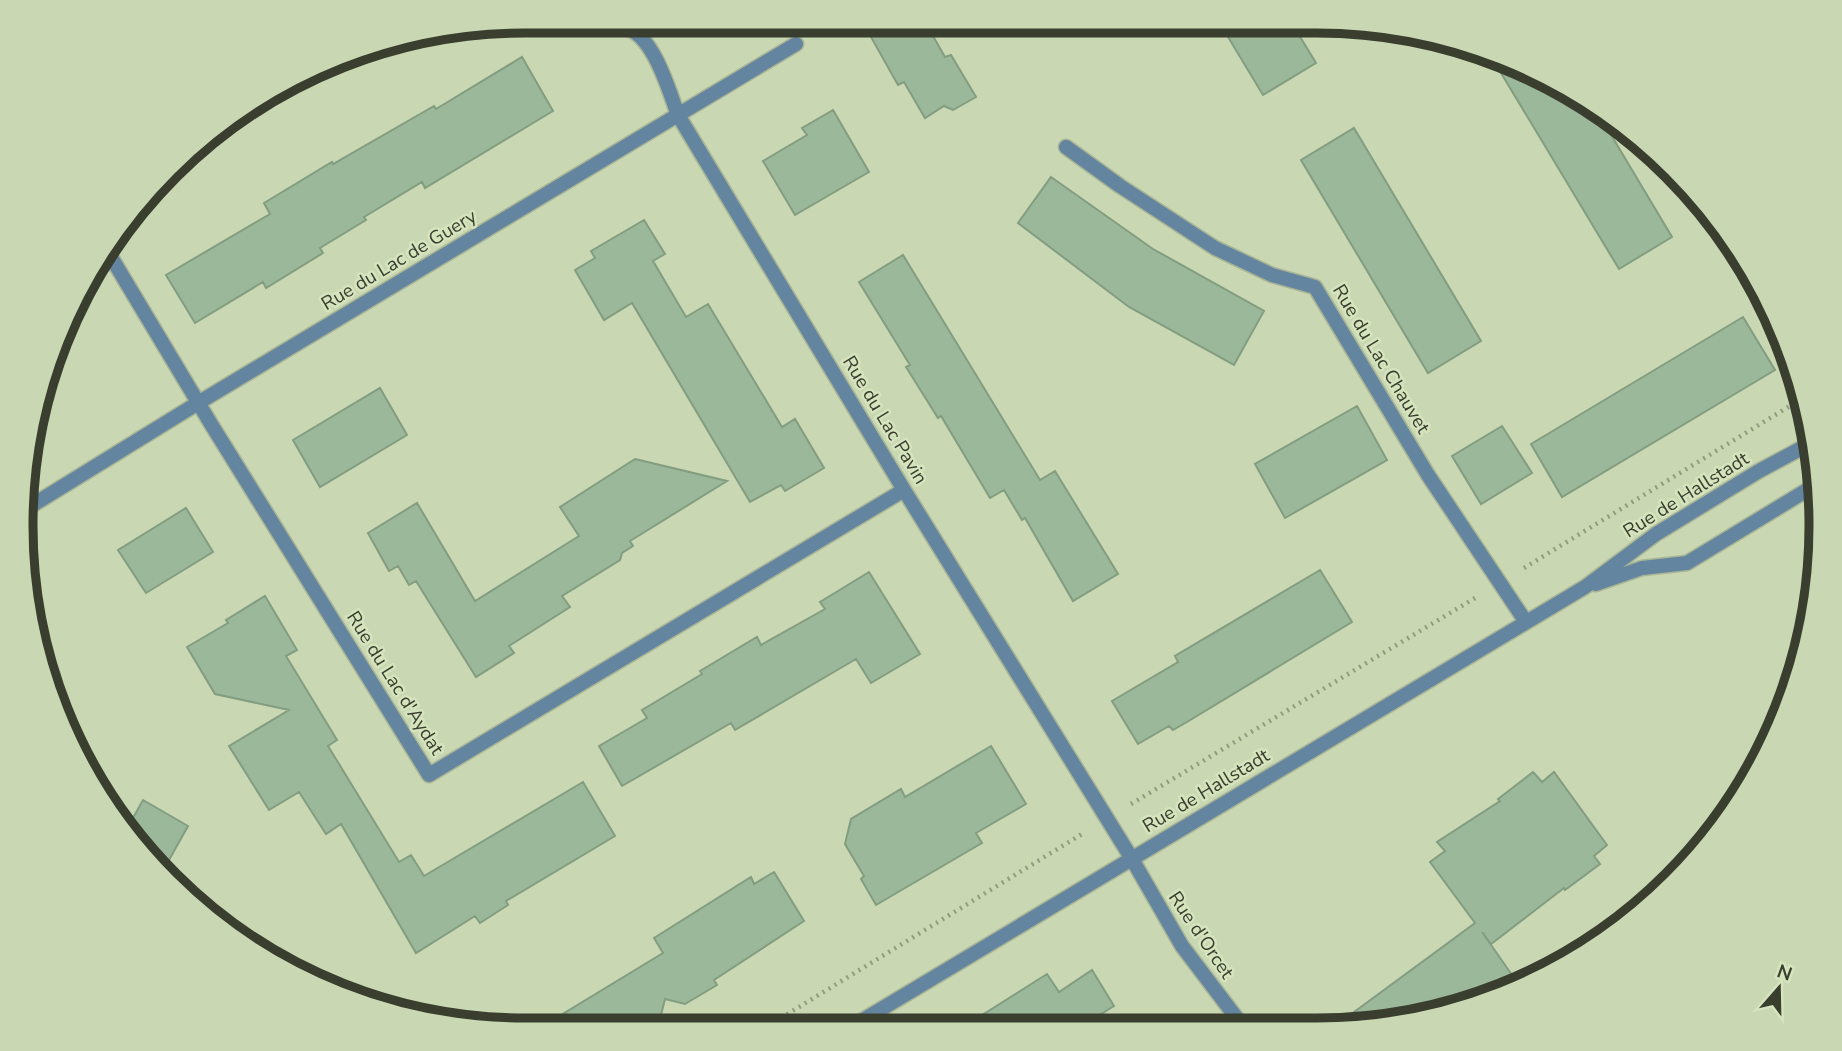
<svg xmlns="http://www.w3.org/2000/svg" width="1842" height="1051" viewBox="0 0 1842 1051" font-family="'Nunito Sans',sans-serif">
  <style>
    .building { fill: #9cb89a; stroke: #829d80; stroke-width: 2 }
    .lines { fill: none; stroke-linecap: round; stroke-linejoin: round }
    .street-casing { stroke: #a9b595; stroke-width: 17 }
    .path { stroke: #929c80; stroke-width: 4.5; stroke-dasharray: 2 5; stroke-linecap: butt }
    .street { stroke: #6485a0; stroke-width: 14 }
    .labels { text-anchor: middle; dominant-baseline: central; stroke-width: 5; stroke-linejoin: round; paint-order: stroke }
    .street-label { font-size: 19px; fill: #393e2f; stroke: #d6e4be }
    .rim { fill: none; stroke: #393e2f; stroke-width: 9 }
  </style>
  <rect width="100%" height="100%" fill="#c9d7b2"/>
  <path class="building" d="M862,21L925,22L945,57L951,55L976,97L953,110L944,106L925,118L904,82L898,85Z
    M1219,22H1291L1316,63L1263,95Z
    M1489,53L1592,103L1672,237L1619,269Z
    M522,57L553,111L425,188L422,182L364,217L366,220L320,248L323,253L266,288L263,282L195,323L166,275L270,214L264,203L332,162L333,164L434,106L436,109Z
    M833,110L869,172L795,215L763,161L807,135L802,128Z
    M1354,128L1481,341L1428,373L1301,160Z
    M1051,177L1153,249L1264,311L1234,365L1129,307L1018,223Z
    M644,220L665,254L653,261L686,317L708,304L782,427L795,419L824,468L785,491L781,485L750,502L632,303L604,320L575,270L595,258L591,251Z
    M903,255L1040,480L1055,471L1118,574L1073,601L1025,518L1022,520L1004,490L990,498L941,416L938,418L906,367L910,365L859,282Z
    M1743,317L1775,370L1562,497L1531,444Z
    M380,388L407,435L320,487L293,440Z
    M1357,406L1387,460L1285,518L1255,464Z
    M1502,426L1532,473L1481,504L1452,456Z
    M635,459L727,481L630,541L633,546L622,553L620,560L562,596L570,607L509,646L514,653L476,677L416,581L409,585L398,566L389,571L368,533L417,503L475,601L579,536L560,507Z
    M186,508L213,552L146,593L118,550Z
    M1320,570L1352,622L1187,722L1173,730L1169,726L1138,744L1112,701L1178,662L1175,656Z
    M869,572L920,654L871,683L856,659L735,730L731,723L622,786L599,746L647,718L642,710L702,674L700,671L757,637L761,645L825,609L820,602Z
    M265,596L297,650L286,656L337,740L328,746L399,862L411,855L424,876L583,782L615,836L506,901L508,905L480,923L475,916L416,953L341,824L326,834L299,792L269,810L229,746L289,710L215,694L187,647L228,623L226,620Z
    M991,746L1026,804L976,833L982,843L876,905L861,879L864,876L845,844L851,819L901,789L905,797Z
    M1533,772L1542,782L1554,772L1607,845L1594,856L1600,864L1565,890L1564,888L1491,944L1482,932L1519,985L1478,1003L1350,1029H1331L1475,923L1430,862L1445,851L1437,842L1500,801L1498,799Z
    M143,800L188,826L164,869L125,832Z
    M774,872L804,921L714,980L717,985L685,1004L665,999L660,1019L644,1029H538L663,953L654,938L751,877L754,884Z
    M1092,970L1114,1006L1082,1026L1083,1029H960L1047,974L1059,992Z"/>
  <g class="lines">
    <defs>
      <path id="street" d="M596,21C607,24 619,25 629,29C655,40 669,91 678,115L904,490L1132,859L1182,946L1245,1029
        M1066,147L1120,186L1215,248L1272,275L1315,287L1428,475L1526,622
        M105,247L211,424L429,775L904,490
        M23,511L198,403L796,44
        M1596,584L1642,568L1687,563L1817,484
        M848,1029L1585,587L1656,534L1759,471L1813,442"/>
    </defs>
    <use href="#street" class="street-casing"/>
    <path class="path" d="M819,30L833,21
      M1524,568L1803,398
      M1131,804L1475,598
      M763,1029L1082,834"/>
    <use href="#street" class="street"/>
  </g>
  <g class="labels">
    <g class="street-label">
      <text transform="translate(399 260) rotate(-31)">Rue du Lac de Guery</text>
      <text transform="translate(1381 359) rotate(59)">Rue du Lac Chauvet</text>
      <text transform="translate(885 420) rotate(59)">Rue du Lac Pavin</text>
      <text transform="translate(1686 495) rotate(-32)">Rue de Hallstadt</text>
      <text transform="translate(395 683) rotate(58)">Rue du Lac d'Aydat</text>
      <text transform="translate(1206 791) rotate(-31)">Rue de Hallstadt</text>
      <text transform="translate(1201 935) rotate(56)">Rue d'Orcet</text>
    </g>
  </g>
  <path d="M0 0H1842V1051H0ZM525 33H1317A492 492 0 0 1 1809 525V526A492 492 0 0 1 1317 1018H525A492 492 0 0 1 33 526V525A492 492 0 0 1 525 33Z" fill="#c9d7b3" fill-rule="evenodd"/>
  <path class="rim" d="M525 33H1317A492 492 0 0 1 1809 525V526A492 492 0 0 1 1317 1018H525A492 492 0 0 1 33 526V525A492 492 0 0 1 525 33Z"/>
  <g transform="translate(1779 988) rotate(20)" stroke="#d6e4be" stroke-width="5" paint-order="stroke">
  <path d="M0-5L12 26L0 18L-12 26Z" fill="#393e2f"/>
  <text y="-10" font-size="19" font-weight="bold" text-anchor="middle" fill="#393e2f">N</text>
  </g>
</svg>
